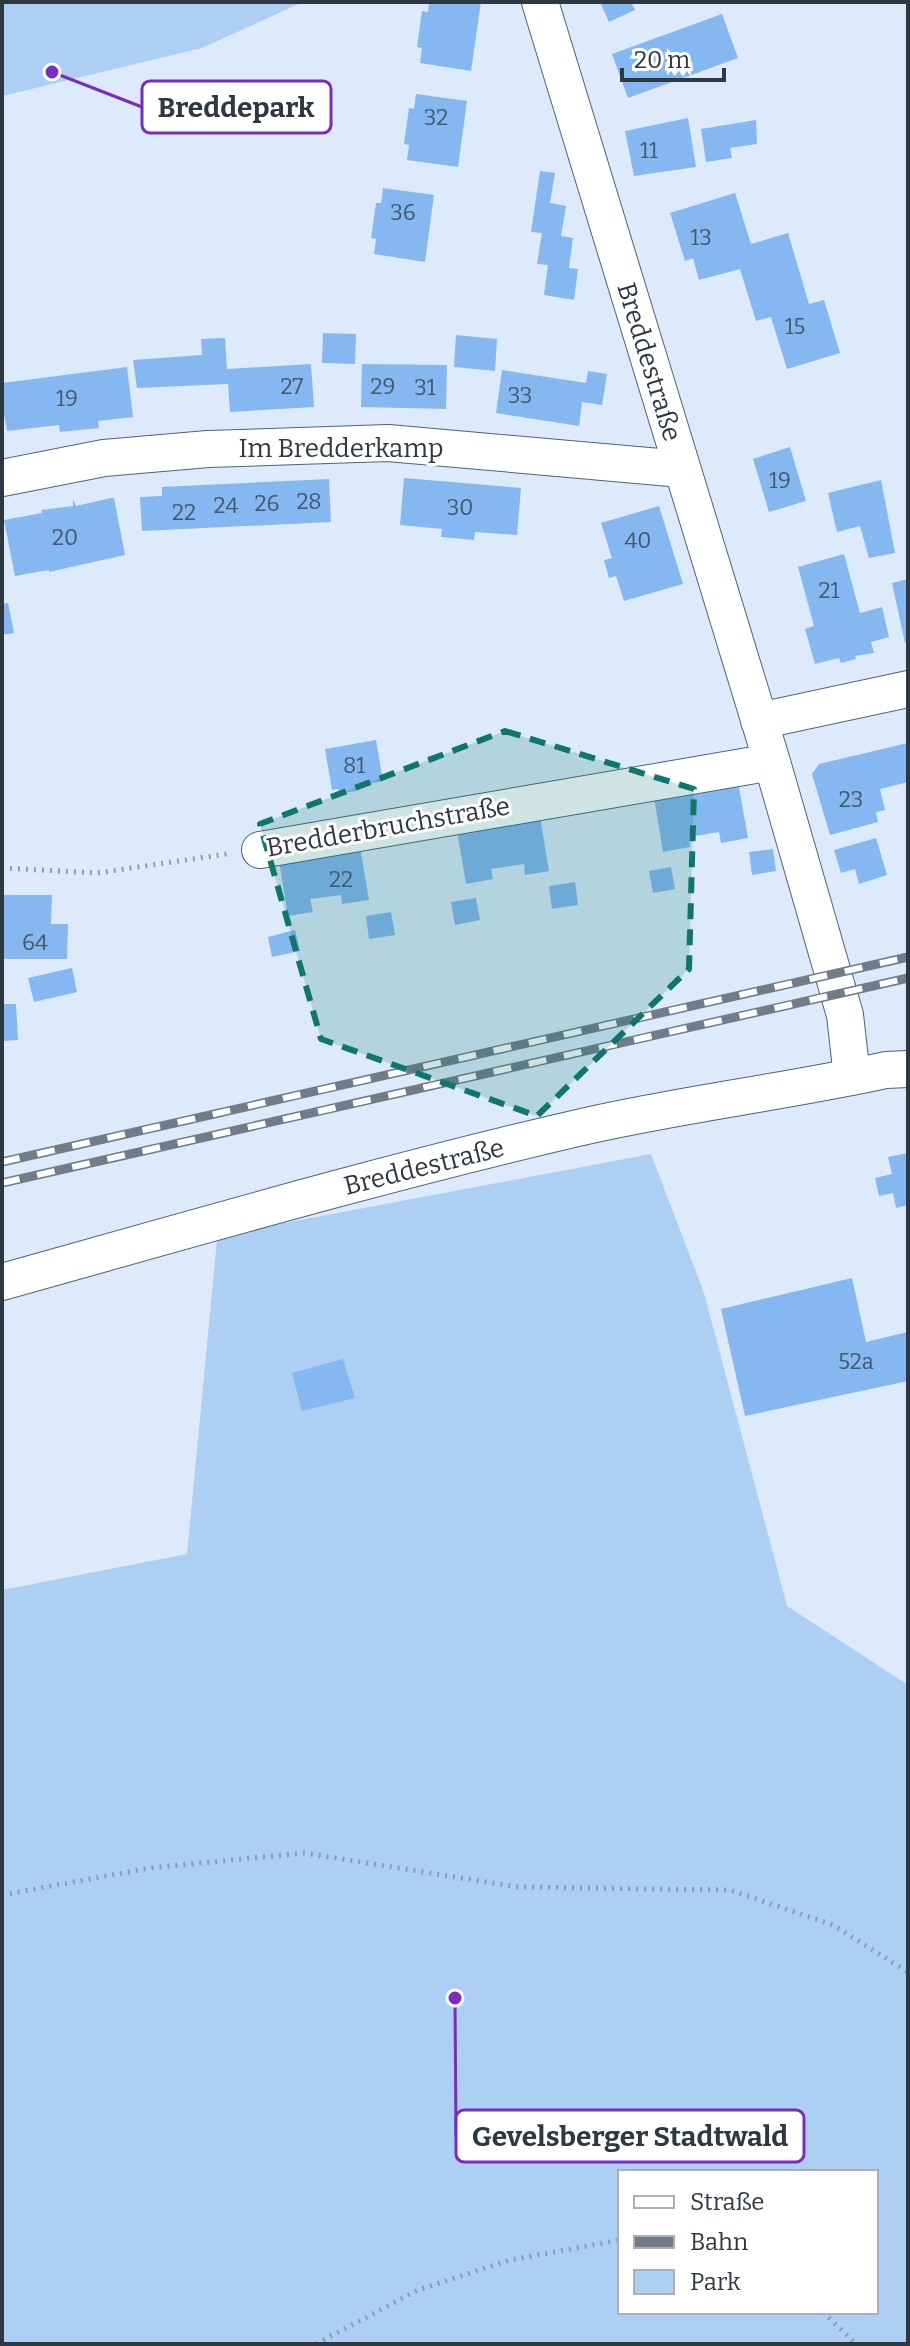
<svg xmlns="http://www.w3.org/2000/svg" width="910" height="2346" viewBox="0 0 910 2346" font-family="Bitter,serif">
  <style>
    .green { fill: #adcff4; fill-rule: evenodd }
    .building { fill: #85b8f1 }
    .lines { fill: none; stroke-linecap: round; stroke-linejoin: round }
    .street-casing { stroke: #4e637b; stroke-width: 38 }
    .path { stroke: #8f9caa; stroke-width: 5; stroke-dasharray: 2 6; stroke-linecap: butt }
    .street { stroke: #fff; stroke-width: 36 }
    .rail-casing { stroke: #707c89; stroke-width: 9 }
    .rail { stroke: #fff; stroke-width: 6; stroke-dasharray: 18; stroke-linecap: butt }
    .marked { fill: #0f766e; fill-opacity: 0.2; stroke: #0f766e; stroke-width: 6; stroke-dasharray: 16 10; stroke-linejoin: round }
    .labels { text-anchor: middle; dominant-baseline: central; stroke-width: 6; stroke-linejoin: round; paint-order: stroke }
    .number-label { font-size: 22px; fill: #44586e }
    .street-label { font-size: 26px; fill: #2e3843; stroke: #fff }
    .leader { fill: none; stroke: #7b2cbf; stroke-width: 3 }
    .callout-dot { fill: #7b2cbf; stroke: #fff; stroke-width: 3 }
    .callout { fill: #fff; stroke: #7b2cbf; stroke-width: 3 }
    .callout-label { font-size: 28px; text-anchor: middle; font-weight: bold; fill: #2e3843 }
  </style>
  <rect width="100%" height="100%" fill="#dceafb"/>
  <path class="green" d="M2,2H303L202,48L2,96Z
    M651,1154L704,1293L787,1606L908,1685V2344H2V1590L187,1554L217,1240L232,1233ZM620,2172H876V2312H620Z"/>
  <path class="building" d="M429,2H481L471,71L420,63L422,48L417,47L422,11L428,12Z
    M600,2H631L635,10L609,22Z
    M722,14L738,58L628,98L612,54Z
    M416,94L467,101L458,167L407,160L409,145L404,144L409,108L414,109Z
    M688,118L696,167L634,176L625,131Z
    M756,120L757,144L730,148L732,158L706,162L701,129Z
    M540,171L555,173L550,203L566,206L561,236L573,238L569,268L578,269L574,300L544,295L548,265L537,264L542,233L531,232Z
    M383,188L434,195L425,262L374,254L376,239L371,238L376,203H381Z
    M735,193L751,244L788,233L809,304L824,300L840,353L787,369L771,317L756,321L740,269L699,280L693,258L685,261L670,213Z
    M323,333L356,334L355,364L322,363Z
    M456,335L497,339L495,371L454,367Z
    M225,338L227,369L311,364L314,407L230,412L228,384L137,388L133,360L202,355L201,339Z
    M362,364L447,365L446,409L361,407Z
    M127,367L133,417L98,421L99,428L60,432L59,425L7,431L2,403V383Z
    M502,370L586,383L588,371L607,374L602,405L582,402L579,426L496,413Z
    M790,447L806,501L769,512L753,459Z
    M404,478L521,488L517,535L475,532L474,540L441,537L442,529L400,525Z
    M329,479L331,522L142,531L140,497L162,496V487Z
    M881,480L895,553L869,558L860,526L837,532L828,493Z
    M111,498H114L125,555L49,572V570L15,576L4,520L42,513L41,510L73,506V499L76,506Z
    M659,506L683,584L624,601L616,576L609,578L604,560L612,558L601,523Z
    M844,554L860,613L882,607L889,637L871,642L874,653L855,656L856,659L841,663L839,658L815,664L805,629L814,626L798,567Z
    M908,579V643H905L892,583Z
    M8,603L14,633L2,635V604Z
    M376,740L383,781L360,786L356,791L343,793L337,789L332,790L325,749Z
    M908,743V782L880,789L885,810L876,812L878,822L830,835L812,774L819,764Z
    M737,777L748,838L721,843L719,832L689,837L690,847L663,852L653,791Z
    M539,811L549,871L525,875L524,864L491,869L493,879L466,884L456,825Z
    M876,838L887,875L859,884L855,869L841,873L834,850Z
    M359,841L369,900L342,904L341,895L310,899L313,912L288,916L278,855Z
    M773,849L776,871L752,875L749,852Z
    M671,867L675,889L653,893L649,871Z
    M575,882L578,905L552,909L549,886Z
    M2,895H52L51,924H68L67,959H2Z
    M476,898L480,920L455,925L451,902Z
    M391,912L395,935L369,939L366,916Z
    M295,930L300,951L272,957L268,937Z
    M72,968L77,992L34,1002L28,978Z
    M2,1004H16L18,1040L2,1041Z
    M908,1153V1205L896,1208L893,1193L879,1196L875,1178L892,1174L888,1157Z
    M852,1278L866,1342L908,1332V1381L745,1416L721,1309Z
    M343,1359L355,1398L302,1411L292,1373Z"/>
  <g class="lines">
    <defs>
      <path id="street" d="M540,2L772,762L845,1015L852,1077
        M2,478L104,458L208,449L388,443L682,469
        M759,721L908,689
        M260,850L772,762
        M2,1282C195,1228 387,1172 582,1127C682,1104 785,1092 886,1070L908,1069"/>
    </defs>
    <use href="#street" class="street-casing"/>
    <path class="path" d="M2,868L97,873L227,854
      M2,1895L150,1868L304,1853L518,1887L730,1890L833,1925L908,1972
      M823,2312L856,2344
      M316,2344L418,2290L510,2260L620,2240"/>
    <use href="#street" class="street"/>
    <defs>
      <path id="rail" d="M2,1162L908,957
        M2,1183L908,978"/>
    </defs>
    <use href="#rail" class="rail-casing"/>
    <use href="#rail" class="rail"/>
  </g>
  <path class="marked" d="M505,731L694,789L689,969L537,1116L321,1039L260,824Z"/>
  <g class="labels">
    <g class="number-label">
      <text x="436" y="117">32</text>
      <text x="649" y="150">11</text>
      <text x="403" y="212">36</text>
      <text x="701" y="237">13</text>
      <text x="795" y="326">15</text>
      <text x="292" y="386">27</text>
      <text x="383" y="386">29</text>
      <text x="425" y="387">31</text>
      <text x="520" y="395">33</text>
      <text x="67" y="398">19</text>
      <text x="780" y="480">19</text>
      <text x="309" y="501">28</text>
      <text x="267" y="503">26</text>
      <text x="226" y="505">24</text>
      <text x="460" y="507">30</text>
      <text x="184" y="512">22</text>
      <text x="65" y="537">20</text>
      <text x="638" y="540">40</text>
      <text x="829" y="590">21</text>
      <text x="354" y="765">81</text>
      <text x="851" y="799">23</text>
      <text x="341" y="879">22</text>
      <text x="35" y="942">64</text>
      <text x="856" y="1361">52a</text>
    </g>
    <g class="street-label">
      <text transform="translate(649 362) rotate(73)">Breddestraße</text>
      <text x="341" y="448">Im Bredderkamp</text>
      <text transform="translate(388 827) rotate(-10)">Bredderbruchstraße</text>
      <text transform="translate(424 1167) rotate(-14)">Breddestraße</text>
    </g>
  </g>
  <path class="leader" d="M52 72L142 107M455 1998L456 2136"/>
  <g class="callout-dot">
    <circle cx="52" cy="72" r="8"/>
    <circle cx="455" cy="1998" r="8"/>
  </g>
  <g class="callout">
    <rect x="142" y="81" width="189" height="52" rx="8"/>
    <rect x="456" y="2110" width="348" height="52" rx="8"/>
  </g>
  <g class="callout-label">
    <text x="236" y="117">Breddepark</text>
    <text x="630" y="2146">Gevelsberger Stadtwald</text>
  </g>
  <rect width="910" height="2346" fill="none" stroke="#2e3843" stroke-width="8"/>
  <rect x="618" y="2170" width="260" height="144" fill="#ffffff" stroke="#abafb4" stroke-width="2"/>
  <rect x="634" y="2196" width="40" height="12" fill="#ffffff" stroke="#abafb4" stroke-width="2"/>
  <text x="690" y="2210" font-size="24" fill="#2e3843">Straße</text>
  <rect x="634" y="2236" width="40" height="12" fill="#707c89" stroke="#abafb4" stroke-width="2"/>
  <text x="690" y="2250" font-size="24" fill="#2e3843">Bahn</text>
  <rect x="634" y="2270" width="40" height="24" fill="#adcff4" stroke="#abafb4" stroke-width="2"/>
  <text x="690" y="2290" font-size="24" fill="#2e3843">Park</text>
  <path d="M622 68v12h102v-12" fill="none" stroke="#2e3843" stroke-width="4"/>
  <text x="634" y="68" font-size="24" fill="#2e3843" stroke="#ffffff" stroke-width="6" paint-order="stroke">20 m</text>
</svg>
